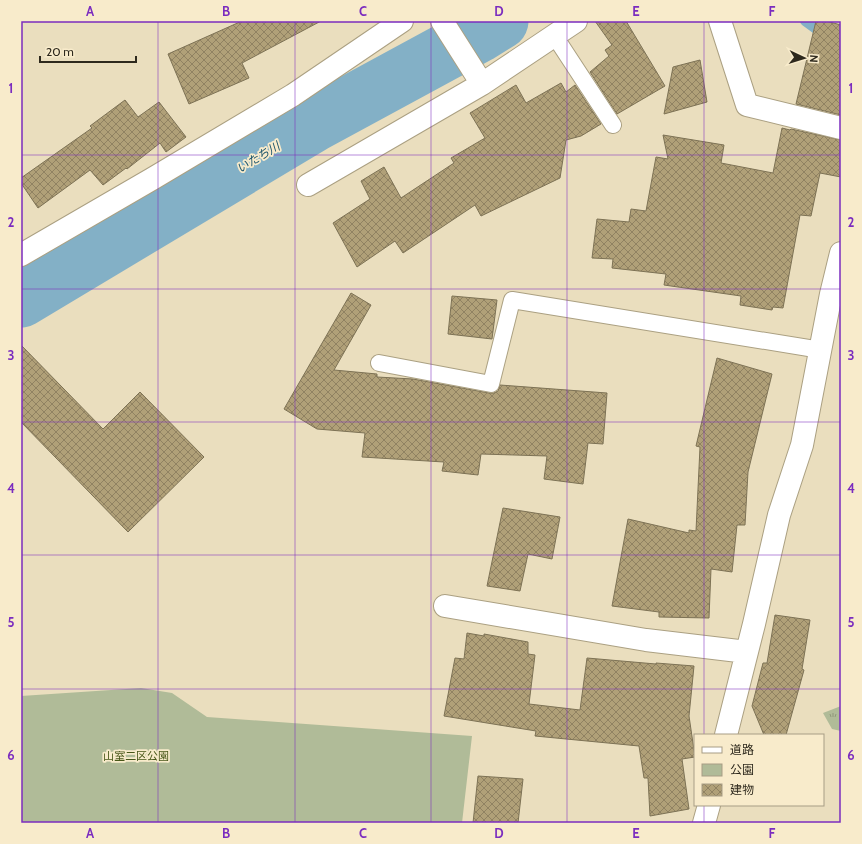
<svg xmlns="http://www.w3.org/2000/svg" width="862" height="844" viewBox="0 0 862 844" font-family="Cabin,'Noto Sans JP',sans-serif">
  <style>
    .grass { fill: url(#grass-tufts) }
    .green { fill: #b0bb98 }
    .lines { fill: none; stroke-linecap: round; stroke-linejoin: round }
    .stream { stroke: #83b0c6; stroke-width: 10 }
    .river { stroke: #83b0c6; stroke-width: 57 }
    .building { fill: url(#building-cross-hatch); stroke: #7d7255 }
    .service-casing { stroke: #aba082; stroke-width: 18 }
    .minor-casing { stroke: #aba082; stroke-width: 24 }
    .service { stroke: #fff; stroke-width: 16 }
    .minor { stroke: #fff; stroke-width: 22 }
    .grid { fill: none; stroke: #7b2cbf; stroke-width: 1; stroke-opacity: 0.55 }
    .labels { text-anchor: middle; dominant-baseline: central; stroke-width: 3.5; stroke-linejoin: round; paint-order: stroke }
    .park-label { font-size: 11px; fill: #485718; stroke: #f8ebcb }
    .water-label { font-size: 12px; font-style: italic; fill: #1a536b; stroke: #f8ebcb }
    .neatline { fill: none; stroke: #7b2cbf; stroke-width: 1.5 }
    .grid-label { font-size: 13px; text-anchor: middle; font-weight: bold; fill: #7b2cbf }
  </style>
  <defs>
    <pattern id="grass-tufts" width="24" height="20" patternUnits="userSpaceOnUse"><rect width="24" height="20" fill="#b0bb98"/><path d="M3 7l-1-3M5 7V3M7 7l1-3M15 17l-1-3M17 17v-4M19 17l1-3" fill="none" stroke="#90987b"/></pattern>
    <pattern id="building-cross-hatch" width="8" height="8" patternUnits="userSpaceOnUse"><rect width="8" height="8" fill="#b0a078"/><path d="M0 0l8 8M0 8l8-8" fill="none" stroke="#908262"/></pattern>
  </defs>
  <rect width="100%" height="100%" fill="#eadebe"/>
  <path class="grass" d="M841,706V731L832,729L823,713Z"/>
  <path class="green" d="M141,688L172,693L207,717L472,736L462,823H21V696Z"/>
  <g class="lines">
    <path class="stream" d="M805,21L827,37L841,55"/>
    <path class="river" d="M21,299L313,124L479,34L500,21"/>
  </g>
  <path class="building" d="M242,21H321L242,63L249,78L189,104L168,54Z
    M595,21H626L665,86L617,114L590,72L609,56L605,50L612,45Z
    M816,21H826L841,25V115L796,104Z
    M700,60L707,102L664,114L673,67Z
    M561,83L566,92L575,85L601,124L581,136L566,140L560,178L481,216L475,205L403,253L395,241L357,267L333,223L370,199L361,181L384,167L401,198L454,163L451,158L485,138L470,113L516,85L526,103Z
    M125,100L138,117L159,102L186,137L166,152L160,143L127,169L126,168L103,185L90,170L38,208L21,183V178L92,128L90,126Z
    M782,128L790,130L791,129L841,140V177L820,173L811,216L800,215L783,308L773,307L772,310L740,305L741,296L664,285L666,274L612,268L613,259L592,258L597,219L629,222L631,209L646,211L656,157L668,159L663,135L724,145L721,163L773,173Z
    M351,293L371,305L334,370L377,374V377L413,379L489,393H494L498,391L500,385L607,393L603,444L588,443L583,484L544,479L547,456L481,454L478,475L442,471L444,462L362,457L365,433L317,429L284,409Z
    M452,296L497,300L492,339L448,334Z
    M21,345L103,429L140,392L204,457L128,532L21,422Z
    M717,358L772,374L748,472L745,525H737L732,572L711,569L709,618L659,617V612L612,606L628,519L689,533V530L696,531L700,447L696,446Z
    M503,508L560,517L552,559L528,554L520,591L487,586Z
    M775,615L810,620L802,669L804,670L786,735H764L752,706L763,663H767Z
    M467,633L484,636V634L528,642V654L535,655L529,704L580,710L587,658L656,664V663L694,666L689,716L695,757L682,759L689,809L650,816L648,778H644L639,746L535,736L536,731L444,716L455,658L464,659Z
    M478,776L523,779L518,823H473Z"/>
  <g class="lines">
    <defs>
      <path id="service" d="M554,35L613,125
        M379,363L491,384L512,300L821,350"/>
      <path id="minor" d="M442,21L482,84
        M720,21L747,105L841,128
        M308,185L482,84L576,21
        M21,255L152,179L293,95L402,21
        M445,606L646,640L747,652
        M726,735L754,624L779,515L802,445L831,294L841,253
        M704,823L709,805"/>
    </defs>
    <use href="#service" class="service-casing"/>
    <use href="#minor" class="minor-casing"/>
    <use href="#service" class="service"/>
    <use href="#minor" class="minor"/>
  </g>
  <path class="grid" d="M158,21V823M295,21V823M431,21V823M567,21V823M704,21V735M21,155H841M21,289H841M21,422H841M21,555H841M21,689H841M704,805V823"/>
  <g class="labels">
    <g class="park-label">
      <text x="136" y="756">山室二区公園</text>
    </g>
    <g class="water-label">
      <text transform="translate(258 157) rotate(-31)">いたち川</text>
    </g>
  </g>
  <rect width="862" height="844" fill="none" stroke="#f8ebcb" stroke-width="44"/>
  <rect x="694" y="734" width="130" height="72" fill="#f8ebcb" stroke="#a79d85"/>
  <rect x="702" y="747" width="20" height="6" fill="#ffffff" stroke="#a79d85"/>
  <text x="730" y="754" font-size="12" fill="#2e291d">道路</text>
  <rect x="702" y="764" width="20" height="12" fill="#b0bb98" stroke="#a79d85"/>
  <text x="730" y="774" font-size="12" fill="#2e291d">公園</text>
  <rect x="702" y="784" width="20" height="12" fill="url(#building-cross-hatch)" stroke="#a79d85"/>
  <text x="730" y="794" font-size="12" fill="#2e291d">建物</text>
  <g transform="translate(804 58) rotate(94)" stroke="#f8ebcb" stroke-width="3" paint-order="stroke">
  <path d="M0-3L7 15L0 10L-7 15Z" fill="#2e291d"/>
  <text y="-6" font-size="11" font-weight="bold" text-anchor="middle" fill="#2e291d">N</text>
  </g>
  <path d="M40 56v6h96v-6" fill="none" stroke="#2e291d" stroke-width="2"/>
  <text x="46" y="56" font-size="12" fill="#2e291d" stroke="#f8ebcb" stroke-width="3" paint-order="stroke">20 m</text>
  <rect x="22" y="22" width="818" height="800" class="neatline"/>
  <g class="grid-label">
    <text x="90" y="16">A</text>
    <text x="226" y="16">B</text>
    <text x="363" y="16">C</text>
    <text x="499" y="16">D</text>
    <text x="636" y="16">E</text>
    <text x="772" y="16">F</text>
    <text x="11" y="93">1</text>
    <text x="851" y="93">1</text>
    <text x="11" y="227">2</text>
    <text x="851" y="227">2</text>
    <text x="11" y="360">3</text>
    <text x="851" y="360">3</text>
    <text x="11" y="493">4</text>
    <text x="851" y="493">4</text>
    <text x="11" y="627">5</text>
    <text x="851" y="627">5</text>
    <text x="11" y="760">6</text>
    <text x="851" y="760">6</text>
    <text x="90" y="838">A</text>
    <text x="226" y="838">B</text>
    <text x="363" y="838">C</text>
    <text x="499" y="838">D</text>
    <text x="636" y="838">E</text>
    <text x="772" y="838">F</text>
  </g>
</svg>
